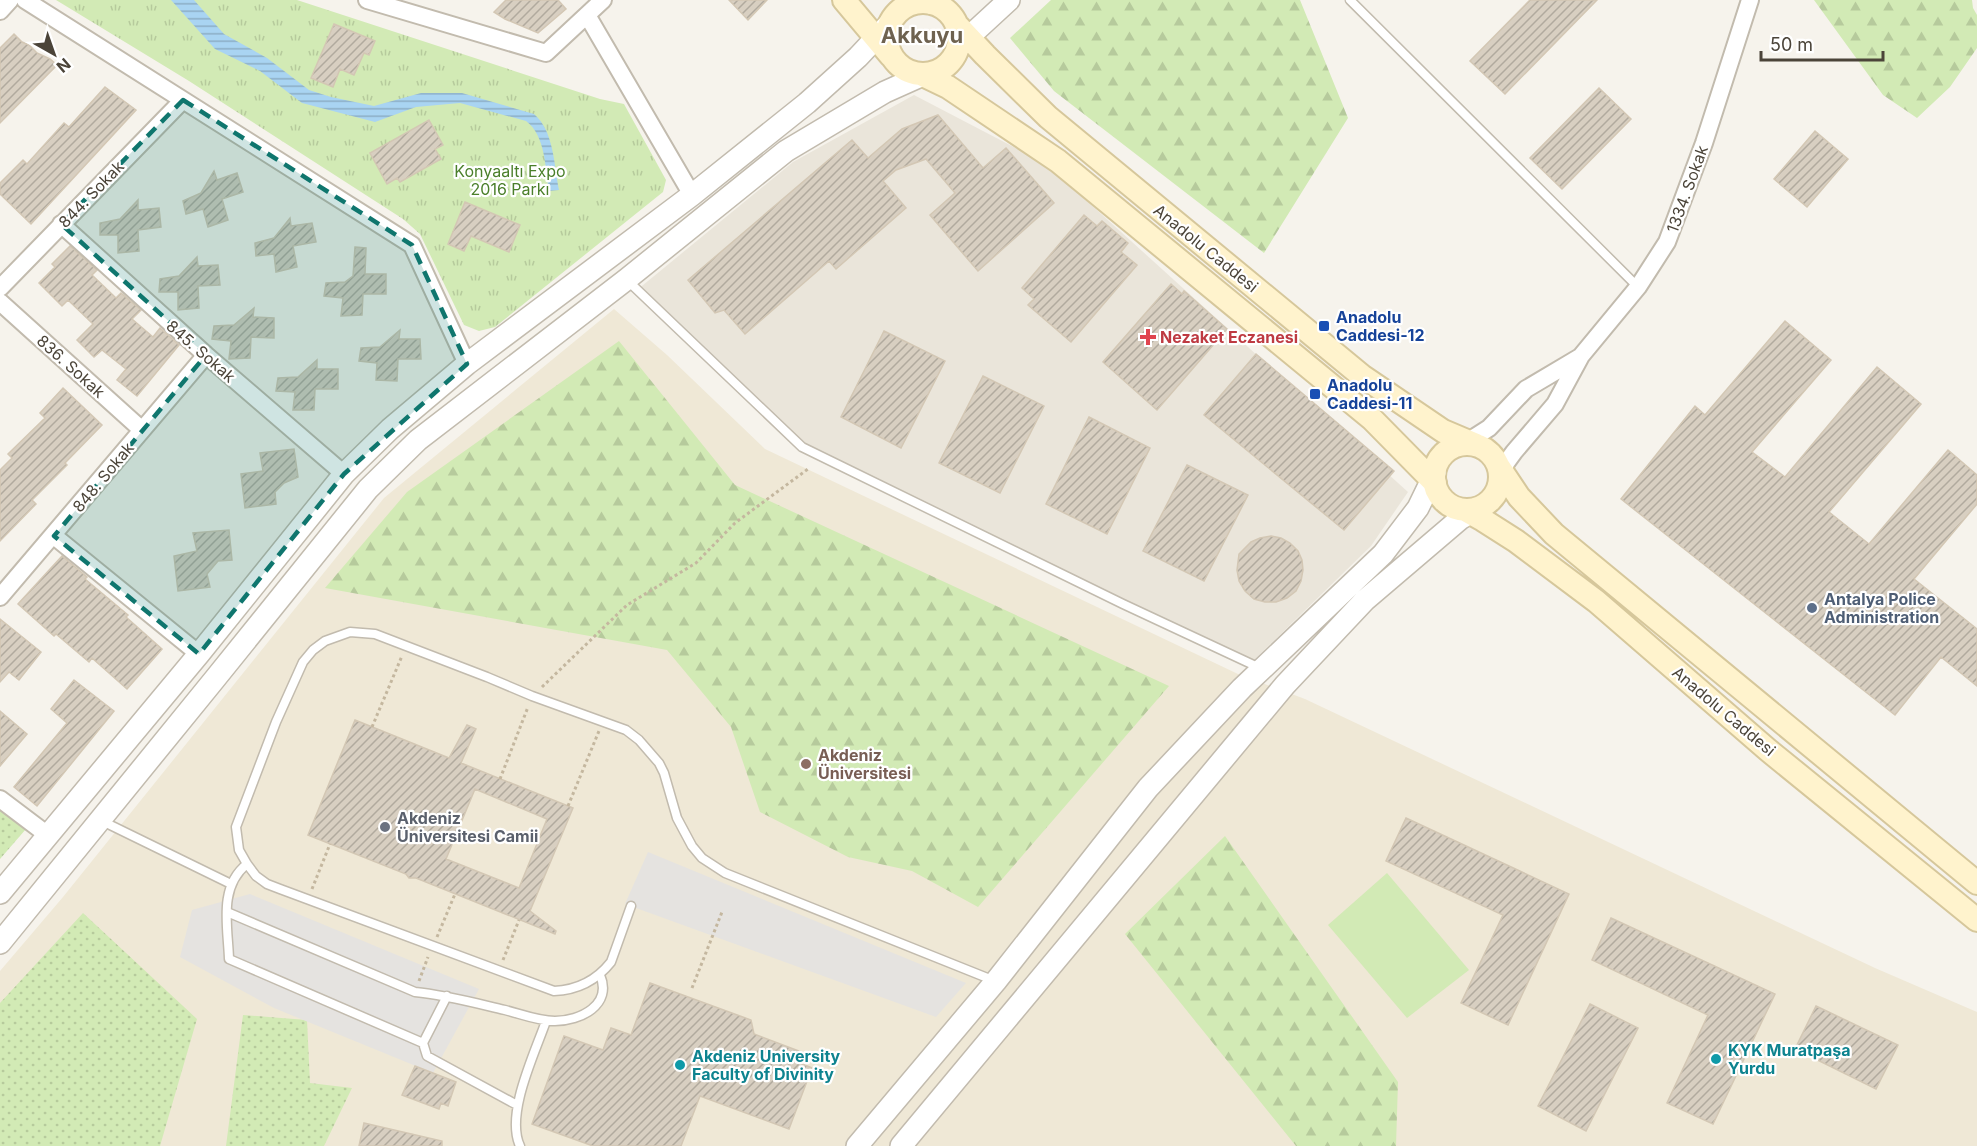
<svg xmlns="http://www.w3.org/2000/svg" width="1977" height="1146" viewBox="0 0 1977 1146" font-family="Inter,sans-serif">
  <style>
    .residential { fill: #eae5da }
    .education { fill: #efe8d6 }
    .grass { fill: url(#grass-dots) }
    .forest { fill: url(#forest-firs) }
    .park { fill: url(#park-tufts) }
    .garden { fill: #d2eab5 }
    .parking { fill: #e5e3e0 }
    .water { fill: url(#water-rules) }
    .building { fill: url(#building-hatch); stroke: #d3c7b4; stroke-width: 1.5; fill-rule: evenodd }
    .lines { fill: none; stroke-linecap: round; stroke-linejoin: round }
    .service-casing { stroke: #c2bbae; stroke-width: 11 }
    .minor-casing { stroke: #c2bbae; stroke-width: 20 }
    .tertiary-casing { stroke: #c2bbae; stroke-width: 24 }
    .secondary-casing { stroke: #d6c79b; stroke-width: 26 }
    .path { stroke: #c4b79f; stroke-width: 3; stroke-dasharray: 3 3; stroke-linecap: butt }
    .service { stroke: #fff; stroke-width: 8 }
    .minor { stroke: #fff; stroke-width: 16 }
    .tertiary { stroke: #fff; stroke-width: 21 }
    .secondary { stroke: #fff3cd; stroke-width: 22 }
    .marked { fill: #0f766e; fill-opacity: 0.2; stroke: #0f766e; stroke-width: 4.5; stroke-dasharray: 12 8; stroke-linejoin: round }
    .transit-dot { fill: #1a4fb4; stroke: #fff; stroke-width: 2 }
    .health-dot { fill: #e0444e; stroke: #fff; stroke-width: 2 }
    .service-dot { fill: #5c6f8a; stroke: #fff; stroke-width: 2 }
    .education-dot { fill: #8d6e63; stroke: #fff; stroke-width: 2 }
    .worship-dot { fill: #6b7280; stroke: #fff; stroke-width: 2 }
    .culture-dot { fill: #0f9aa8; stroke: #fff; stroke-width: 2 }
    .labels { text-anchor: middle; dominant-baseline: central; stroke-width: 4.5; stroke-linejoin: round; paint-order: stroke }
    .park-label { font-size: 16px; fill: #4a7f2a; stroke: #fff }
    .street-label { font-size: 16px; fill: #4b4439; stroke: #fff }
    .transit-label { font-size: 16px; font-weight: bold; fill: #164399; stroke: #fff; text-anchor: start }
    .health-label { font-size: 16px; font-weight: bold; fill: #be3a42; stroke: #fff; text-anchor: start }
    .service-label { font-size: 16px; font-weight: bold; fill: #4e5e75; stroke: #fff; text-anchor: start }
    .education-label { font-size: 16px; font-weight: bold; fill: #785e54; stroke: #fff; text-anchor: start }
    .worship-label { font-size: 16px; font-weight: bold; fill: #5b616d; stroke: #fff; text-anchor: start }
    .culture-label { font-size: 16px; font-weight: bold; fill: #0d838f; stroke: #fff; text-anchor: start }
    .district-label { font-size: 22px; font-weight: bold; fill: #6e6250; stroke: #fff }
  </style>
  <defs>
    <pattern id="grass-dots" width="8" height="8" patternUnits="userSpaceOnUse" patternTransform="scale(1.5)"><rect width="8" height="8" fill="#d2eab5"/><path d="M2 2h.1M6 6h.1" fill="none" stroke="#b6ca9c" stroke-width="1.8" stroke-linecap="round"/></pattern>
    <pattern id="forest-firs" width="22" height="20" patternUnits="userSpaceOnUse" patternTransform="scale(1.5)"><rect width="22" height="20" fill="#d2eab5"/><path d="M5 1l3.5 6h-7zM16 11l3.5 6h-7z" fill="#b6ca9c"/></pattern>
    <pattern id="park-tufts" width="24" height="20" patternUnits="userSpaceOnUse" patternTransform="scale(1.5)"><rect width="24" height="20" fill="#d2eab5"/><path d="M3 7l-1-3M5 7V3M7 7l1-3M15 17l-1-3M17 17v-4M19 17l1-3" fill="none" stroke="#b6ca9c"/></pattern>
    <pattern id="water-rules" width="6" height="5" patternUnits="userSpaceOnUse" patternTransform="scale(1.5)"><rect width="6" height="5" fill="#a9d4f2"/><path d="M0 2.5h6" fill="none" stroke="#8caec5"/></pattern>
    <pattern id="building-hatch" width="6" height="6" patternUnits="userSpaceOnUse" patternTransform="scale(1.5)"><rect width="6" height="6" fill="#d8cfc1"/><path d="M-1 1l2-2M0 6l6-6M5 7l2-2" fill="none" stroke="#b1aa9e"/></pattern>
  </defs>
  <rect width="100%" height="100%" fill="#f6f3ec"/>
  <path class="residential" d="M914,95L1046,164L1408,492L1371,546L1250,664L802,447L637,290L793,162Z"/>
  <path class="education" d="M614,309L667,355L765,449L1238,674L1305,699L1875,968L1977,1012V1146H0V971L63,897L384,498Z"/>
  <path class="grass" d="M0,809L26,829L0,859Z
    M83,913L197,1019L160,1146H0V1003Z
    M243,1015L307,1020L310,1083L352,1088L324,1146H226Z"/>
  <path class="forest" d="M1051,0H1300L1348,118L1264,253L1054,91L1010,38Z
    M1814,0H1972L1973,8L1977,15V48L1950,87L1917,118L1883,95Z
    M619,341L735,485L1169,686L978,907L912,871L848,857L760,812L731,727L667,650L325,588L407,492Z
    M1225,836L1398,1082L1396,1146H1296L1125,934Z"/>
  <path class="park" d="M56,0H297L600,99L624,104L666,180L663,192L495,327L479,331L464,325L420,234L403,219L189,81Z"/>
  <path class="garden" d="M1387,873L1469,970L1407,1018L1328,925Z"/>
  <path class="parking" d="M648,852L966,983L936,1017L625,904Z
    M250,894L479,989L433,1073L274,1008L180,957L192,910Z"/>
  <path class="water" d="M171,0H194L224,34L267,58L309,90L331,97L374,106L421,93H462L534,114C554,131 554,165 559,190L549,191C545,168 546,136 526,121L460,103L416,107L375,122L302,103L260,71L215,49Z"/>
  <path class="building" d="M506,0H558L566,9L538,33L505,19L494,12Z
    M729,0H767L748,20Z
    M1530,0H1597L1505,94L1470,61Z
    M334,24L375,41L369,55L364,53L354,75L340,69L333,87L311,78Z
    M14,34L22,42L29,45L37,53L50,59L57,65L0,123V48Z
    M105,87L136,110L31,224L0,194V183L23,160L27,164L64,123L69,127Z
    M1599,88L1631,119L1562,189L1530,158Z
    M938,115L983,168L1006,148L1054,203L978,271L930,215L955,193L926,159L896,170L883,181L906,208L836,269L829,261L745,334L724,310L715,313L688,280L852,140L868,158L902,129Z
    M429,120L443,145L435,149L441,159L400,182L397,178L387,184L370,153Z
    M1815,131L1848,159L1807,207L1774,179Z
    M214,171L217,180L237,173L243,192L222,199L228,220L208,227L203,209L186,214L183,201L201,193Z
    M138,200V210L159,208L161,227L138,230L139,251L118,253V235H100V223L120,219Z
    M465,202L520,225L509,252L471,236L464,251L448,244Z
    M1084,215L1097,226L1102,221L1128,243L1121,252L1137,265L1071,342L1028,305L1034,299L1022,288Z
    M290,218L291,226L312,223L316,242L293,246L297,267L276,272L274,254L256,256L255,243L274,238Z
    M70,246L97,270L92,275L116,298L121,293L141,310L132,319L153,337L160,328L179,345L137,396L117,380L126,369L102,350L94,357L77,340L93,324L68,300L62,306L39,283L55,267L52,264Z
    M355,247L366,248L365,274H386V294H363L362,315L341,316L343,298L324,296L326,283L345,282L353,276Z
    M197,257L198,266L218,265L220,285L198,286L199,308L178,310V292H159L160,279L179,276Z
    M1171,284L1182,294L1184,291L1227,329L1157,410L1103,362Z
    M254,308L253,317L274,318V338L251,337L250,358L229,359L231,341L212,339L214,326L234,325Z
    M1785,321L1831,360L1752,452L1785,477L1877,367L1921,404L1829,512L1869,544L1948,450L1977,475V504L1914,579L1977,629V686L1941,657L1895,715L1621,499L1695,406L1705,415Z
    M400,330L399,339H420L421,359H398L397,381L376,380L377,363L359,361L361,348L380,347Z
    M884,331L945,361L901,448L841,417Z
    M1256,354L1394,471L1344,530L1204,415Z
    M317,360V369H338V389H315L314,410H293L295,392L276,391L278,378L298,377Z
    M983,376L1044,406L1000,493L939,463Z
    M63,388L102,425L65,463L67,465L32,500L36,504L0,541V470L12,458L8,454L45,418L40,413Z
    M1089,417L1150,448L1107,534L1046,504Z
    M294,449L298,477L284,483L275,492L276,504L245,508L241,474L263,471L260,453Z
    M1187,465L1248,495L1204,581L1143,551Z
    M229,530L232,560L218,561L207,574L210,587L178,591L174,556L197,551L193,533Z
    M1271,536L1281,538L1290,543L1298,551L1302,560L1303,570L1301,581L1296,591L1287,598L1276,602H1265L1254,599L1245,591L1239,581L1237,570L1239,554L1251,542L1260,538Z
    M62,556L87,577L85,579L128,615L126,617L162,649L127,689L92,658L89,662L56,634L54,636L18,604Z
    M0,619L41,652L19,680L9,672L0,682Z
    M74,680L114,711L37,806L14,787L67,723L51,709Z
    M0,711L27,734L0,766Z
    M355,720L449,758L467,725L476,729L461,763L573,808L530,911L556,931L555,934L416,878H409L406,874L308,835ZM475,789L547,819L519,888L446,859Z
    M1406,818L1569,894L1508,1025L1461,1003L1503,915L1386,861Z
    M1611,918L1775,994L1713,1124L1667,1103L1708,1015L1592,960Z
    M650,983L751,1020L754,1034L804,1053L800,1063L812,1068L789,1129L700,1096L681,1146H593L532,1124L564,1036L603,1050L611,1028L631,1035Z
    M1590,1004L1638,1028L1586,1131L1538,1106Z
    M1816,1006L1898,1045L1876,1089L1795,1049Z
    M415,1066L456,1082L448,1106L441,1103L439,1109L402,1095Z
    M364,1123L442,1141V1146H359Z"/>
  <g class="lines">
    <defs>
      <path id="service" d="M1350,0L1638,287
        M628,281L802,447L1123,604L1260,668
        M102,821L231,884
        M247,864C218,887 228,927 229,959L423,1043L447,996
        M631,906L611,962C596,981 578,990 554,991L280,889L267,884L256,876L247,864L239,850L236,827L276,722L303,662L313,650L325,641L350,632L375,634L487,677L532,696L626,730L639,740L659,763L664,773L677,818L692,846L702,858L725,873L995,981
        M227,912L415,992C446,995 475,1003 505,1010C521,1014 538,1021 555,1021C580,1021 613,1005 600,975
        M423,1043L427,1056L517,1105
        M520,1146C505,1114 535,1053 546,1021"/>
      <path id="minor" d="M25,0L412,245L467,364
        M367,0L546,53L603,0
        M0,11L10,0
        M587,15L692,195
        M61,224L206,355L344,474
        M0,288L183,100
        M0,302L142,430
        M1464,444L1489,428L1526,389L1580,357
        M1501,478L1506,463L1514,452L1555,404L1581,356L1638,287L1667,242L1704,143L1750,0
        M54,536L199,654
        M0,597L206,355
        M0,799L49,836"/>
      <path id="tertiary" d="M930,3L934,0
        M958,47L1009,0
        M0,893L199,654L344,474L390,429L467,364L692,195L807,103L858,57L890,23
        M0,943L214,680L368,489L418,440L627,279L786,151L885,92L923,75
        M857,1146L996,981L1148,788L1242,688L1383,554L1418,508L1435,473
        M901,1146L1285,685L1365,600L1460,519L1475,510"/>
      <path id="secondary" d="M844,0L891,56
        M887 38a36 36 0 1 1 72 0a36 36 0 1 1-72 0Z
        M956,24L985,55L1048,117L1362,376L1443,431L1476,445
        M923,75L948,87L1058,161L1372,419L1435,483
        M1434 477a33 33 0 1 1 66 0a33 33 0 1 1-66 0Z
        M1499,467L1519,497L1554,534L1977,883
        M1465,510L1483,520L1516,541L1596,601L1768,750L1977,920"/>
    </defs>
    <use href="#service" class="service-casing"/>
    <use href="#minor" class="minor-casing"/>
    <use href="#tertiary" class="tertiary-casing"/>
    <use href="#secondary" class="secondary-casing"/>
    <path class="path" d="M542,687L627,605L696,563L735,523L808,469
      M372,727L402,656
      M500,779L528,707
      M568,806L599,731
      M312,889L330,844
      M437,937L455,894
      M503,960L519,920
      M419,981L428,957
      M692,988L722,912"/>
    <use href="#service" class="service"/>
    <use href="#minor" class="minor"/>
    <use href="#tertiary" class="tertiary"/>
    <use href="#secondary" class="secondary"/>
  </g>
  <path class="marked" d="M183,100L412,245L467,364L344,474L199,654L54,536L206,355L61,224Z"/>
  <g class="transit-dot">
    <rect x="1318" y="320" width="12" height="12" rx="3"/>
    <rect x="1309" y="388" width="12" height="12" rx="3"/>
  </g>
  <path class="health-dot" d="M1145 328h6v6h6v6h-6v6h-6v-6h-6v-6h6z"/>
  <circle class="service-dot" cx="1812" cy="608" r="6"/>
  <circle class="education-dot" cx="806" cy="764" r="6"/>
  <circle class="worship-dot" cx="385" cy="827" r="6"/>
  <g class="culture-dot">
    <circle cx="1716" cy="1059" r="6"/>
    <circle cx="680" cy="1065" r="6"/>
  </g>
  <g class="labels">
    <g class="park-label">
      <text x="510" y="171">Konyaaltı Expo<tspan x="510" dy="18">2016 Parkı</tspan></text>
    </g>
    <g class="street-label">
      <text transform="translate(1687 189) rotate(-70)">1334. Sokak</text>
      <text transform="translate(91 194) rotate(-46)">844. Sokak</text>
      <text transform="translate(1206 248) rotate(39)">Anadolu Caddesi</text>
      <text transform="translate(201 351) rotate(41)">845. Sokak</text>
      <text transform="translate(71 366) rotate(42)">836. Sokak</text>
      <text transform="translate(103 477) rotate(-50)">848. Sokak</text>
      <text transform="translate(1724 711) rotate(40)">Anadolu Caddesi</text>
    </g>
    <g class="transit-label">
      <text x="1336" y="317">Anadolu<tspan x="1336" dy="18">Caddesi-12</tspan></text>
      <text x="1327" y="385">Anadolu<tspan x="1327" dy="18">Caddesi-11</tspan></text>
    </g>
    <g class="health-label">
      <text x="1160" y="337">Nezaket Eczanesi</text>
    </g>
    <g class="service-label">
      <text x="1824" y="599">Antalya Police<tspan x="1824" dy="18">Administration</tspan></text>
    </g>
    <g class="education-label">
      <text x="818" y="755">Akdeniz<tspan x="818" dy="18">Üniversitesi</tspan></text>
    </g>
    <g class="worship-label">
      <text x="397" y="818">Akdeniz<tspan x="397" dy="18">Üniversitesi Camii</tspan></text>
    </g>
    <g class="culture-label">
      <text x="1728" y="1050">KYK Muratpaşa<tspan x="1728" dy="18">Yurdu</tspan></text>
      <text x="692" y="1056">Akdeniz University<tspan x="692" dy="18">Faculty of Divinity</tspan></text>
    </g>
    <g class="district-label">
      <text x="922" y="35">Akkuyu</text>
    </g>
  </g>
  <g transform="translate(54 54) rotate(140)" stroke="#ffffff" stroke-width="4.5" paint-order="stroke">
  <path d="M0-4.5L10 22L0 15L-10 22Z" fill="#4b4439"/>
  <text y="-9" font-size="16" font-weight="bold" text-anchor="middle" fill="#4b4439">N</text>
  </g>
  <path d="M1761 51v9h122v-9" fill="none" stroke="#4b4439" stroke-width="3"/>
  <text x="1770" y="51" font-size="18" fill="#4b4439" stroke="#ffffff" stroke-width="4.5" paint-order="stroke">50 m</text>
</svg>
